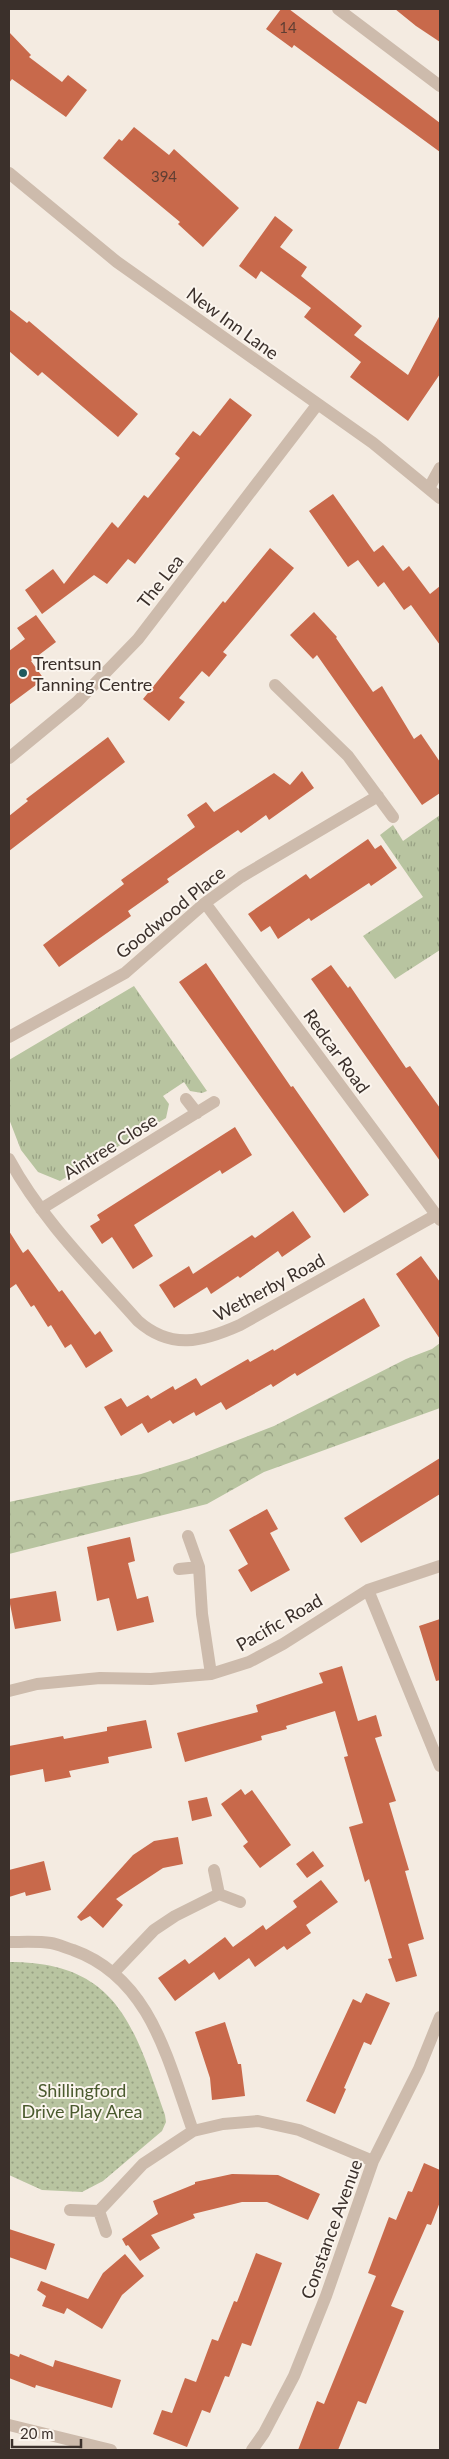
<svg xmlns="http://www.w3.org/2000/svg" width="449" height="2459" viewBox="0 0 449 2459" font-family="Lato,sans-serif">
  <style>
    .grass { fill: url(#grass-tufts) }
    .forest { fill: url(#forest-crowns) }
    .park { fill: url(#park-dots) }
    .building { fill: #c8694b }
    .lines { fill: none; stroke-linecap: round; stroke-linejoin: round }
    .minor { stroke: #cdbbac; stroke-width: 12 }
    .poi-dot { fill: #1f5a5e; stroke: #fbf5ee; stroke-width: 2 }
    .labels { text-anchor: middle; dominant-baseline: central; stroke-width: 4; stroke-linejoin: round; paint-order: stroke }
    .number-label { font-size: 15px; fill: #5e3e33 }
    .street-label { font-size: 18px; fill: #3b302b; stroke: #fbf5ee }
    .poi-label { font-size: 18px; fill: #3b302b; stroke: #fbf5ee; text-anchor: start }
    .park-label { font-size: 18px; fill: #4a5a2e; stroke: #fbf5ee }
  </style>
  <defs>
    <pattern id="grass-tufts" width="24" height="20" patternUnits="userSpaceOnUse" patternTransform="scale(1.25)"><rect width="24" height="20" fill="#b8c4a0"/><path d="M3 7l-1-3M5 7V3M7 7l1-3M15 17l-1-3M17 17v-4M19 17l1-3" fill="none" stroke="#97a083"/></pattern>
    <pattern id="forest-crowns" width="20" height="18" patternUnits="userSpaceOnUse" patternTransform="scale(1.25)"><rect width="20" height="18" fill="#b8c4a0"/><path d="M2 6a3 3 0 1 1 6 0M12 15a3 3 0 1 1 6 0" fill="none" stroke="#97a083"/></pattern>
    <pattern id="park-dots" width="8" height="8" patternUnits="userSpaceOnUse" patternTransform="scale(1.25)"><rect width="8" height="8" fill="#b8c4a0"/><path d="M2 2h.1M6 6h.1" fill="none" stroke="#97a083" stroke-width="1.8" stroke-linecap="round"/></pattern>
  </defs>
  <rect width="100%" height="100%" fill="#f4ebe1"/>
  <path class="grass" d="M440,815V950L395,979L363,936L423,897L380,835L393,825L403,841Z
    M134,986L207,1091L202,1093L190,1091L184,1082L163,1096L169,1104L166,1118L60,1181L38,1172L21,1150L9,1119V1060Z"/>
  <path class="forest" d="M440,1343V1408L264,1472L207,1504L9,1554V1502L141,1474L189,1459L274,1426L406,1359L432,1349Z"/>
  <path class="park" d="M9,1962C118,1962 134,2026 165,2115L166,2122L162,2131L103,2181L82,2192L42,2190L9,2175Z"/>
  <path class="building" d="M281,9H289L440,123V152L294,45L292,48L266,29Z
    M395,9H440V42L416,26Z
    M9,32L31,55L29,57L62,82L68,75L87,90L66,117L12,79L9,83Z
    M134,127L169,155L174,149L239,208L203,247L178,224L180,222L103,158L119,139L122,141Z
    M275,216L293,230L280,247L307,267L301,276L362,326L354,335L408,375L440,315V374L408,421L350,377L361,362L304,317L311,308L261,271L256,279L239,266Z
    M9,309L27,323L29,321L138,414L118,437L42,372L38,376L9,351Z
    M230,398L252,415L135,564L128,559L107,584L94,575L42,614L25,590L53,569L64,584L112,522L118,528L144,495L148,498L180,458L175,454L193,431L200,436Z
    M333,494L374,552L383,545L403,571L409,566L430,594L440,586V645L411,605L404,610L384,582L378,587L358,560L348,567L309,511Z
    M270,548L294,568L223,652L227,655L209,677L202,671L179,698L185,702L169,721L143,699L223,601L225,603Z
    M314,612L337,637L336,638L373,692L382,686L414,739L421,734L440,762V793L422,805L317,655L313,659L290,635Z
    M36,615L56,642L31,661L44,679L9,705V651L25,639L17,628Z
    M108,737L125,762L9,851V816L28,801L26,799Z
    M302,771L314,788L269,820L266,815L241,833L238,830L207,851L167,879L169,882L128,911L131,916L59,967L43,945L124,884L121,880L195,827L187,815L206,802L214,812L274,773L290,785Z
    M368,839L375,849L381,845L397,868L371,886L369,883L311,921L309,918L278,939L270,926L261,932L248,914L306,874L310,879Z
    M206,963L291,1087L293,1086L369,1195L344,1213L179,982Z
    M331,965L348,988L350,986L406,1068L410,1066L440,1108V1161L311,979Z
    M235,1127L252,1155L222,1174L220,1170L134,1225L153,1256L133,1269L112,1237L102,1244L90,1226L100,1220L97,1215Z
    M293,1211L311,1237L282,1257L278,1251L240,1278L238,1276L211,1294L207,1287L174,1308L159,1285L189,1266L193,1274L252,1235L255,1238Z
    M9,1231L23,1253L28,1249L59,1292L62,1290L95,1335L100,1331L113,1351L86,1368L71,1344L65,1348L51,1325L48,1327L34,1305L31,1307L16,1284L9,1289Z
    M421,1256L440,1282V1339L396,1274Z
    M364,1298L380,1326L297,1376L295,1373L273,1387L271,1384L226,1410L221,1402L196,1416L194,1412L173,1424L170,1420L148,1433L142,1423L121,1436L104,1407L121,1398L127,1407L148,1395L151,1399L173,1386L175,1390L196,1378L201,1386L248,1359L250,1362L273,1349L274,1351Z
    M440,1458V1494L361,1543L344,1518Z
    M267,1509L278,1529L270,1533L290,1570L251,1592L238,1570L248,1564L229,1530Z
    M130,1537L135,1561L128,1563L137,1599L148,1596L154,1622L117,1631L109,1598L97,1601L87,1547Z
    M56,1591L61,1621L15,1629L9,1599Z
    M440,1619V1680L436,1681L419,1626Z
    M342,1666L358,1721L376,1715L382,1736L375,1738L396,1801L389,1803L409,1870L405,1871L424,1939L408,1944L417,1976L396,1982L388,1959L392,1958L369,1879L365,1882L349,1827L363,1823L344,1757L348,1756L335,1711L286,1726L287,1729L261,1736L262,1740L185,1762L177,1733L258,1712L256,1705L323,1683L319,1673Z
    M146,1720L152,1748L108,1757L109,1763L69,1771L71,1777L45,1782L43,1769L9,1776V1746L63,1736L64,1739L107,1731V1727Z
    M241,1789L245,1795L252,1790L291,1845L260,1868L243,1846L248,1842L221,1804Z
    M207,1797L212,1816L192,1821L188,1801Z
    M178,1837L183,1864L163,1868L116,1899L123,1905L103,1928L90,1916L81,1921L77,1917L133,1855L154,1841Z
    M313,1851L324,1866L307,1878L296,1864Z
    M44,1861L51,1890L26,1896L25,1892L9,1897V1870Z
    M321,1880L338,1902L306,1925L311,1933L287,1950L284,1946L255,1967L249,1958L219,1980L214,1972L175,2001L158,1978L185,1959L189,1964L225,1937L233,1947L263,1925L266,1930L297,1907L293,1901Z
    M366,1993L390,2003L371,2045L364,2042L344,2088L346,2089L335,2114L306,2101L353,1999L361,2003Z
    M225,2022L238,2064H241L245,2096L212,2100L210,2078L195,2032Z
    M424,2163L440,2170V2202L431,2225L427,2224L391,2306L404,2311L366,2404L358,2401L338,2450H298L317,2401L324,2404L376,2276L368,2273L389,2217L396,2220L408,2191L412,2192Z
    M232,2174L278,2175L320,2194L308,2220L267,2202H242L193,2214L195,2218L151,2235L160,2248L140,2261L128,2245L126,2246L122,2239L158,2214L153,2201L195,2184V2182Z
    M9,2229L55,2244L46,2270L9,2257Z
    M256,2253L282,2263L251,2346L242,2343L229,2377L225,2376L210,2413L202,2410L187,2447L153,2434L162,2410L172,2413L185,2378L196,2382L212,2339L218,2341L234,2301L237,2302Z
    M125,2254L144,2276L122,2295L102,2329L67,2308L64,2314L42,2306L46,2296L37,2290L41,2281L88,2299L103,2273Z
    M9,2353L19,2357L20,2354L53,2367L55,2360L121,2380L112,2408L36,2385L35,2388L9,2378Z"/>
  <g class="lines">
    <path class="minor" d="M338,9L440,86
      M9,173L117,262L373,443L440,498
      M429,488L440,468
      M275,685L348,756L393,817
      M9,758L77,702L138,639L317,405
      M205,903L440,1220
      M9,1037L125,973L205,903L241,877L378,796
      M186,1099L197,1113
      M9,1159C42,1220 92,1269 138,1321C171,1350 202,1342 240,1325L436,1215
      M41,1209L214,1102
      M188,1536L199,1567L202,1614L211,1674
      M179,1569L199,1567
      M368,1590L440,1766
      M9,1691L37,1684L100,1678L151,1679L211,1674L249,1662L283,1644L368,1590L440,1566
      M219,1894L240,1902
      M9,1942C22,1942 38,1941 51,1943C58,1944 66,1948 73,1950C151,1978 168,2061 193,2131
      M114,1972L154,1930L175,1916L219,1894L214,1870
      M70,2210L99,2211
      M106,2232L99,2211L143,2164L193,2131L223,2124L258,2121L299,2130L373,2161
      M9,2425L111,2450
      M252,2450L264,2433L294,2376L326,2296L373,2161L419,2069L440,2017"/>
  </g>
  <circle class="poi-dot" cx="23" cy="673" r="5"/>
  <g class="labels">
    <g class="number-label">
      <text x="288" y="27">14</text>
      <text x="164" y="176">394</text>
    </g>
    <g class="street-label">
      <text transform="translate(233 323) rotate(36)">New Inn Lane</text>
      <text transform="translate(160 581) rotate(-52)">The Lea</text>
      <text transform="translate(170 912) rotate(-39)">Goodwood Place</text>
      <text transform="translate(337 1051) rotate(54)">Redcar Road</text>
      <text transform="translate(110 1146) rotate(-32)">Aintree Close</text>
      <text transform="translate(269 1287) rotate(-28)">Wetherby Road</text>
      <text transform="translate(279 1622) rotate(-30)">Pacific Road</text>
      <text transform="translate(331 2229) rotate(-70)">Constance Avenue</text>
    </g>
    <g class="poi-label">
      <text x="33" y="663">Trentsun<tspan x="33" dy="21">Tanning Centre</tspan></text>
    </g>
    <g class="park-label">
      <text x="82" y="2090">Shillingford<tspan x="82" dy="21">Drive Play Area</tspan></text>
    </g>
  </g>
  <rect width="449" height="2459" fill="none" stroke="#3b302b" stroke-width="20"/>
  <path d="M12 2439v8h69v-8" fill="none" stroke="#3b302b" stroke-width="2.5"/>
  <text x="20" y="2439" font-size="15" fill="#3b302b" stroke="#fbf5ee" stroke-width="4" paint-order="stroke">20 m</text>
</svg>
